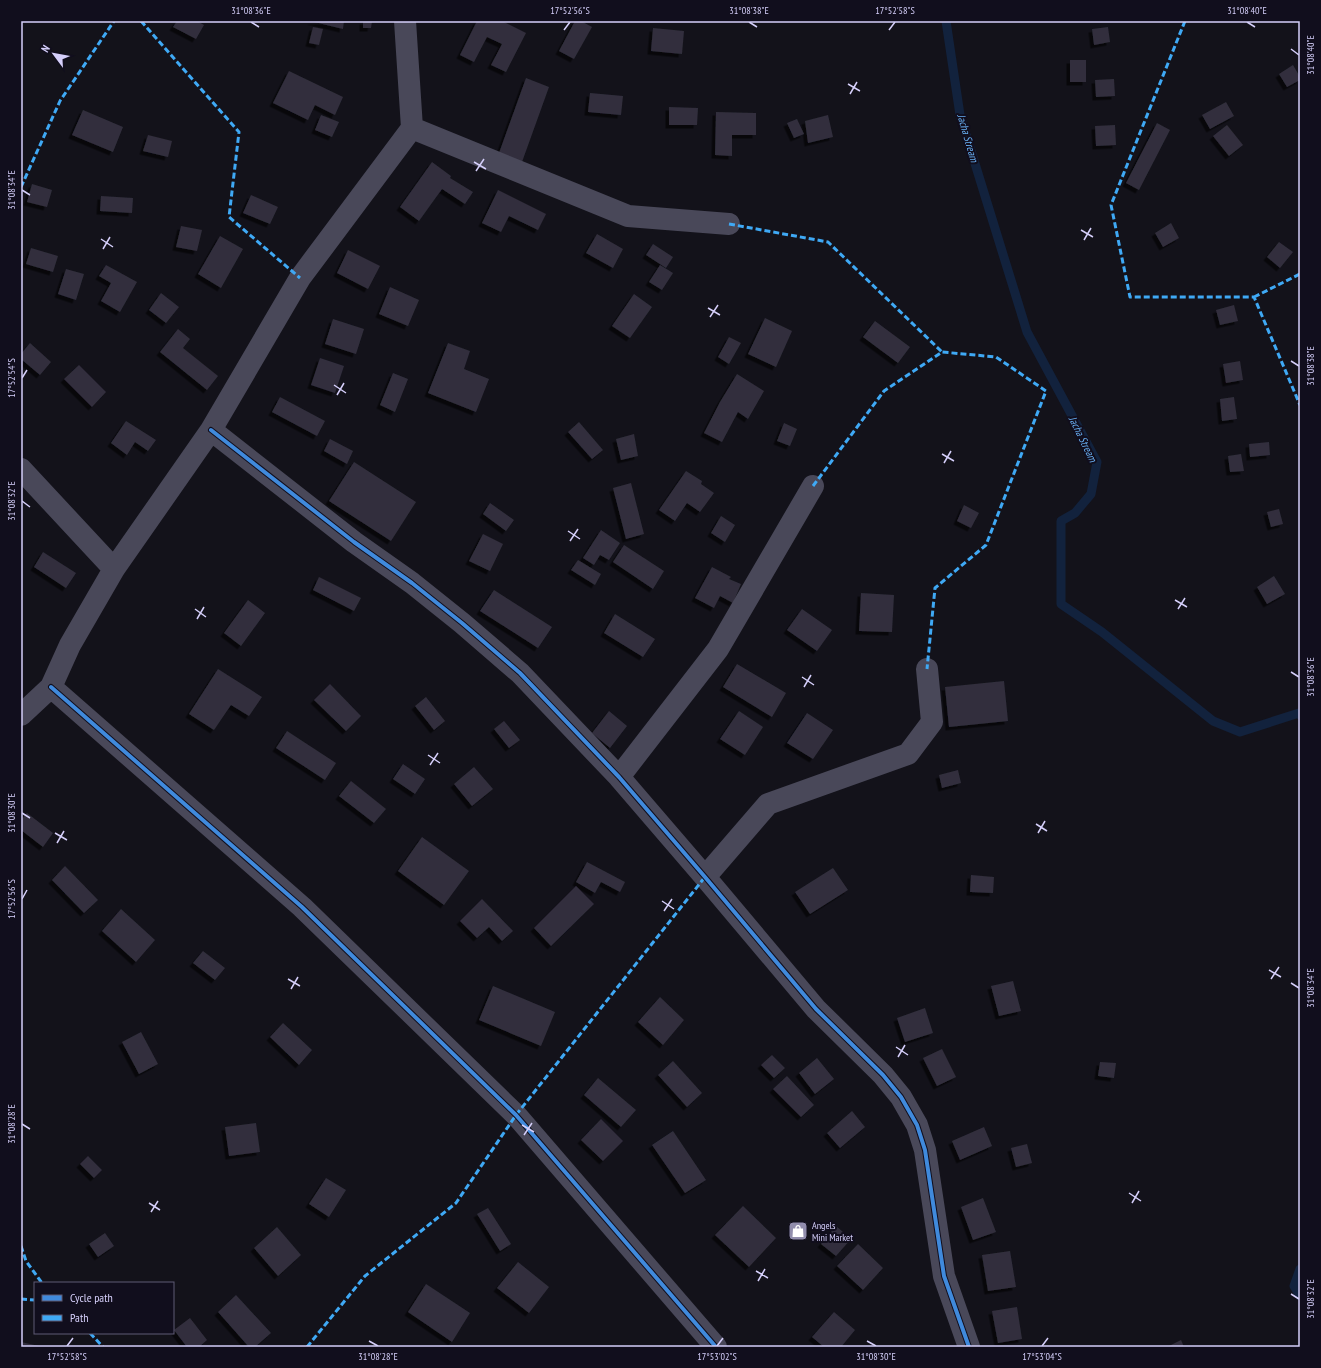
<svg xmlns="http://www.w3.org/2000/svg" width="1321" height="1368" viewBox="0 0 1321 1368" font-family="'PT Sans Narrow',sans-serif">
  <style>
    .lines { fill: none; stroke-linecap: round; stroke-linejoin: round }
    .stream { stroke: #12223d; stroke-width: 9 }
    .building { fill: #312f3c; filter: url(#shadow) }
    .minor { stroke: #494859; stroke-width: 22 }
    .quiet { stroke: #3fa9f5; stroke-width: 3; stroke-dasharray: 6 3; stroke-linecap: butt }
    .cycleway-casing { stroke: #110e1d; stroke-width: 6 }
    .cycleway { stroke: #408adc; stroke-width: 4 }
    .ticks { fill: none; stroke: #d5cffa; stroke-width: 1.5 }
    .labels { text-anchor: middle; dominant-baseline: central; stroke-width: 4; stroke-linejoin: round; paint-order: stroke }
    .poi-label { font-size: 10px; fill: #d5cffa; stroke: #110e1d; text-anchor: start }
    .water-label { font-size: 11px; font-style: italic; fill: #67adef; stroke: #110e1d }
    .neatline { fill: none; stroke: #d5cffa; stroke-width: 1.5 }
    .ticks-label { font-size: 10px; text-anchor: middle; fill: #d5cffa }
  </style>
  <defs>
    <filter id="shadow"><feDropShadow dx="-3.5" dy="3.5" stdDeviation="0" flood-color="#0009"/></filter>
  </defs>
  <rect width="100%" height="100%" fill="#13121a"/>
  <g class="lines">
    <path class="stream" d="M946,21L960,115L1027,332L1097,462L1091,494L1075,513L1061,521V604L1102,632L1213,721L1240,732L1299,713L1300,715
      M1300,1269L1294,1286L1300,1296"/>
  </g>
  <path class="building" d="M177,21H197L204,25L196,39L173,27Z
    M310,21H344L343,29Z
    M363,21H372L371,28H363Z
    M477,21H502L526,33L506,72L491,65L502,44L487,37L474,62L460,55Z
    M575,21H581L592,27L574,59L559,51Z
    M313,27L323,29L319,45L309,43Z
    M1108,27L1110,42L1094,45L1092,29Z
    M653,28L684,31L682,54L651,51Z
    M1070,60H1086V82H1070Z
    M1293,65L1300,77V80L1287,87L1279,74Z
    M289,71L343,97L335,115L315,105L308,120L273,103Z
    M526,78L549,87L522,162L499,153Z
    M1114,79L1115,96L1096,97L1095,80Z
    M590,93L623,96L621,115L588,112Z
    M1226,102L1234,116L1210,129L1202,115Z
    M669,107L698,108L697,125H669Z
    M83,110L123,127L113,152L72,135Z
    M716,112L756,113V135H732V156L715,155Z
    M321,115L339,122L332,137L315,130Z
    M828,115L833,137L808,143L805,121Z
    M797,119L804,134L794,138L787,123Z
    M1157,123L1170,130L1139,190L1126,183Z
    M1115,125L1116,145L1096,146L1095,126Z
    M1227,125L1243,145L1229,156L1213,136Z
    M148,135L172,141L168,157L143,151Z
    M432,162L451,176L450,178L473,192L465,204L442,189L419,221L400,207Z
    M32,184L52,190L47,207L27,202Z
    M498,190L546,214L538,230L509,216L501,232L482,223Z
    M251,195L278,207L270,224L243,213Z
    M101,196L133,198L132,213L100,211Z
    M1171,223L1179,238L1163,247L1155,233Z
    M181,226L202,230L197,251L176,247Z
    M597,234L623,249L613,268L586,253Z
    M220,236L243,249L221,288L198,274Z
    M1279,242L1293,252L1280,268L1267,257Z
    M653,244L673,257L666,268L646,255Z
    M31,248L58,256L53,272L26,264Z
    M348,250L380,266L368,289L337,273Z
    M106,265L137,282L120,312L101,301L111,283L99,276Z
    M660,265L673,273L662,290L649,282Z
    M66,269L84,274L76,300L58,294Z
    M390,287L419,300L408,326L379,314Z
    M161,293L179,307L166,323L149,310Z
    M634,294L652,307L630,338L612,326Z
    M1234,305L1238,321L1220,325L1216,310Z
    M765,318L792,331L776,367L748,354Z
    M333,319L364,329L356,354L325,344Z
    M875,321L910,347L898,363L863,337Z
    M178,329L190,339L183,348L218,376L207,390L160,352Z
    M729,337L741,343L729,364L718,357Z
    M30,343L51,362L40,375L21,359V354Z
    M448,343L470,351L464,369L489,379L476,412L428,393Z
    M320,358L344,366L335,393L311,385Z
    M1240,361L1243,380L1226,383L1223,364Z
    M79,365L106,392L92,407L64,379Z
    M393,373L408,379L395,412L380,405Z
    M737,374L764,391L748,419L738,412L722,442L704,433L720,402Z
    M280,397L325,421L317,436L272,412Z
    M1234,397L1237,419L1222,421L1220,399Z
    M126,421L156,440L148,451L135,442L127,455L111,443Z
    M579,422L603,450L592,459L568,432Z
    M784,423L797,429L790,446L777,441Z
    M634,434L638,456L621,460L616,439Z
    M330,439L353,451L347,464L324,451Z
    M1269,442L1270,455L1250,457L1249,444Z
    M1241,454L1244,471L1230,472L1228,456Z
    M354,462L416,502L391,541L329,501Z
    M686,471L702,481L701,484L714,493L700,512L687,503L675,521L659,510Z
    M631,483L644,534L626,539L613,488Z
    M490,503L514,520L506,531L483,514Z
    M964,505L979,513L971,528L957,521Z
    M1279,509L1283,524L1271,527L1267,512Z
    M721,516L735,525L725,542L711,533Z
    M601,530L620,543L609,560L600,555L594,565L583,558Z
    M483,534L503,544L490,571L469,561Z
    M624,545L664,571L653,589L613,562Z
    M43,552L76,573L66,588L34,567Z
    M578,560L601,574L595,585L571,570Z
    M712,567L731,577L729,579L741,584L733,603L720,596L714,608L695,598Z
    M1274,576L1285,594L1267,604L1257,587Z
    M319,577L361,598L354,611L313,590Z
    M494,590L552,627L538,648L480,611Z
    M861,593L894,595L892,632L859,631Z
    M248,600L265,613L241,646L224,633Z
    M802,609L832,630L817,651L787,630Z
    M615,614L655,639L643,657L604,633Z
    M737,664L786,693L772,717L723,687Z
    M218,669L262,697L249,716L231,705L214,730L189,714Z
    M1004,681L1008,721L949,727L945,687Z
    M330,684L361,716L346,731L314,700Z
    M426,697L445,721L434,730L415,706Z
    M609,711L627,726L610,748L592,733Z
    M739,711L763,727L745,755L720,739Z
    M807,713L833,730L813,759L787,743Z
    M504,721L520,740L509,748L494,729Z
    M287,731L336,763L325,780L276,748Z
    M403,764L425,779L415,794L393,779Z
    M474,767L493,789L472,806L454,784Z
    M958,770L961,783L942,788L939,775Z
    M351,781L386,809L374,823L339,796Z
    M27,813L53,833L43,847L21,830V820Z
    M422,837L469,871L444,905L398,871Z
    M587,862L625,882L620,892L601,882L595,893L576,882Z
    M65,866L98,900L84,913L52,880Z
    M833,868L848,890L810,914L795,892Z
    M971,875L994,877L993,893L970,892Z
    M576,886L594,904L551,946L534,928Z
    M482,899L513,931L502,941L489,927L477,938L460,921Z
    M121,909L155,940L136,962L102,931Z
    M203,951L225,968L215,980L193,963Z
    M1013,981L1021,1011L999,1016L991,986Z
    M493,986L555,1012L541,1046L479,1020Z
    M660,997L684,1020L663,1045L638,1022Z
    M925,1008L933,1033L905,1042L897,1018Z
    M283,1023L312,1050L299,1065L270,1037Z
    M141,1032L158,1064L139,1074L122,1042Z
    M942,1049L956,1077L937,1086L923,1058Z
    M772,1055L785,1068L774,1078L761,1065Z
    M817,1058L834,1079L815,1094L799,1073Z
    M673,1061L702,1093L687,1107L658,1075Z
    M1100,1062L1116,1063L1114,1078L1098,1076Z
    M787,1076L814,1105L801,1117L773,1089Z
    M598,1078L636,1110L621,1127L584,1095Z
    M852,1111L865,1127L840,1148L827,1133Z
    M601,1119L623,1141L603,1161L581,1140Z
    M256,1123L260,1152L229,1156L225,1127Z
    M984,1127L992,1146L960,1160L952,1141Z
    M673,1131L706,1180L685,1193L652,1145Z
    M1027,1144L1032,1163L1016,1167L1011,1148Z
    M88,1156L102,1170L94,1178L80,1164Z
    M326,1178L346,1190L329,1217L309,1204Z
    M983,1198L996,1232L973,1240L961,1207Z
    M743,1206L776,1238L749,1267L715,1235Z
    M488,1208L511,1244L500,1251L477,1214Z
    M836,1226L851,1239L836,1256L821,1244Z
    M277,1227L301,1255L278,1276L254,1248Z
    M105,1233L114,1246L98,1257L89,1244Z
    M858,1244L883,1268L863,1290L837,1266Z
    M1010,1251L1016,1287L988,1291L982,1255Z
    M518,1262L549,1287L529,1313L497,1288Z
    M426,1284L470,1313L452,1342L408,1312Z
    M236,1295L271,1333L255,1347H249L218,1312Z
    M1017,1307L1022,1339L998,1343L992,1311Z
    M834,1312L855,1330L841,1347H824L812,1337Z
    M190,1318L207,1340L199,1347H187L174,1330Z
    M1181,1340L1184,1347H1167Z
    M21,1342L39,1346V1347H21Z"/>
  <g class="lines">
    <path class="minor" d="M412,128L628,216L729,224
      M211,430L354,542L412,583L462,623L520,673L619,777L705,877L816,1009L883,1075L901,1097L917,1125L925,1150L944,1276L969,1347
      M21,469L114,569
      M51,687L302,907L516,1115L716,1347
      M21,715L51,687L70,645L114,569L211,430L300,278L412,128L405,21
      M619,777L718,649L813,486
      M705,877L768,804L908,754L932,722L927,669"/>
    <path class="quiet" d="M141,21L239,132L229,217L300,278
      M1185,21L1111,205L1130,297H1254L1300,405
      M21,187L60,101L114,21
      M729,224L828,242L942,352
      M1254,297L1300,274
      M813,486L884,391L942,352L996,357L1046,391L986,545L935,588L927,669
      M21,1246L26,1261L42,1283
      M21,1299L35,1300
      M90,1333L103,1347
      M307,1347L365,1276L456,1203L516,1115L705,877"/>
    <defs>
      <path id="cycleway" d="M211,430L354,542L412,583L462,623L520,673L619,777L705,877L816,1009L883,1075L901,1097L917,1125L925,1150L944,1276L969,1347
        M51,687L302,907L516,1115L716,1347"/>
    </defs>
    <use href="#cycleway" class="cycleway-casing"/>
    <use href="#cycleway" class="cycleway"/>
  </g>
  <path class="ticks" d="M251,22L259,27M749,22L757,27M1247,22L1255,27M564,30L570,22M889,30L895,22M1291,49L1299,55M848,84L860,91M850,94L857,82M474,162L486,169M476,171L484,159M22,190L30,195M1081,230L1093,237M101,239L113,247M1084,240L1091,228M103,249L110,237M708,308L720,315M710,317L718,305M1291,361L1299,366M22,378L27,370M334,385L346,393M337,395L344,383M942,454L954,461M944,463L951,451M22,501L30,507M568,531L580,539M570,541L578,529M1175,600L1187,607M195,609L206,617M1178,609L1185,598M197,619L204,607M1291,672L1299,677M802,677L814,685M804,687L811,675M428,755L440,763M430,765L438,753M22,813L30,818M1036,824L1047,831M55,833L67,840M1038,833L1045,821M57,843L64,831M22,899L27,890M662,901L674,909M664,911L672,899M1269,970L1281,977M288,979L300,986M1271,979L1279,967M1291,983L1299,988M291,989L298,977M896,1047L908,1055M898,1057L905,1045M22,1124L30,1129M522,1125L534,1132M524,1135L532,1123M1129,1193L1141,1201M149,1203L160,1210M1132,1203L1139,1191M151,1212L158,1201M756,1271L768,1278M758,1281L765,1269M1291,1294L1299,1299M369,1341L378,1346M867,1341L876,1346M67,1346L73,1338M717,1346L723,1338M1042,1346L1048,1338"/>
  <defs>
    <symbol id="shop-square" viewBox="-11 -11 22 22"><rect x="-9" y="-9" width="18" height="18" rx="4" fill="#918dac" stroke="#110e1d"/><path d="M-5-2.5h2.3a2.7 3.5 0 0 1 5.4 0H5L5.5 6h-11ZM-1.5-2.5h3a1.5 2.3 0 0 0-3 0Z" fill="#fff"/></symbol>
  </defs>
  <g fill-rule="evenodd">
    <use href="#shop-square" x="787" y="1220" width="22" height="22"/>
  </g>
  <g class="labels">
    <g class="poi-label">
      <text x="812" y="1225">Angels<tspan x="812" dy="12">Mini Market</tspan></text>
    </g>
    <g class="water-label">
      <text transform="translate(968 138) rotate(74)">Jacha Stream</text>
      <text transform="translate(1083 439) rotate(64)">Jacha Stream</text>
    </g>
  </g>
  <rect width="1321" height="1368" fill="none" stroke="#110e1d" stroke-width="44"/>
  <rect x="34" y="1282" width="140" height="52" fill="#110e1d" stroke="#5f5b75"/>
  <rect x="42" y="1295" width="20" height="6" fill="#408adc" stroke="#5f5b75"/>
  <text x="70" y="1302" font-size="12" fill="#d5cffa">Cycle path</text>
  <rect x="42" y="1315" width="20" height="6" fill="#3fa9f5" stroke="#5f5b75"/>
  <text x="70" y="1322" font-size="12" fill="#d5cffa">Path</text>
  <g transform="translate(54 54) rotate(302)" stroke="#110e1d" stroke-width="3" paint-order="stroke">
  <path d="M0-3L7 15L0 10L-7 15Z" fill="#d5cffa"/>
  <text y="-6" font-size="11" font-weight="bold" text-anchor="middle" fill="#d5cffa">N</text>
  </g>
  <rect x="22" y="22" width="1277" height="1324" class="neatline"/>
  <g class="ticks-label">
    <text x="251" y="14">31°08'36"E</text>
    <text x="570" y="14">17°52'56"S</text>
    <text x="749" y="14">31°08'38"E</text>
    <text x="895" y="14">17°52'58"S</text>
    <text x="1247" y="14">31°08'40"E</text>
    <text transform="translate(1310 55) rotate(-90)" y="4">31°08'40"E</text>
    <text transform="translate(11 190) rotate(-90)" y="4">31°08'34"E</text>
    <text transform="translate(1310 366) rotate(-90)" y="4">31°08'38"E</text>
    <text transform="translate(11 378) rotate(-90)" y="4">17°52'54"S</text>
    <text transform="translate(11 501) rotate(-90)" y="4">31°08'32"E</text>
    <text transform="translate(1310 677) rotate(-90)" y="4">31°08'36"E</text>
    <text transform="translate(11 813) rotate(-90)" y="4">31°08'30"E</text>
    <text transform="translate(11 899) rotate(-90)" y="4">17°52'56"S</text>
    <text transform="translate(1310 988) rotate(-90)" y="4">31°08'34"E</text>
    <text transform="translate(11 1124) rotate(-90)" y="4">31°08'28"E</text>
    <text transform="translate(1310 1299) rotate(-90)" y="4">31°08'32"E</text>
    <text x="67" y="1360">17°52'58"S</text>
    <text x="378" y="1360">31°08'28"E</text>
    <text x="717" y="1360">17°53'02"S</text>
    <text x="876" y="1360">31°08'30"E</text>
    <text x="1042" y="1360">17°53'04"S</text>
  </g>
</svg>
